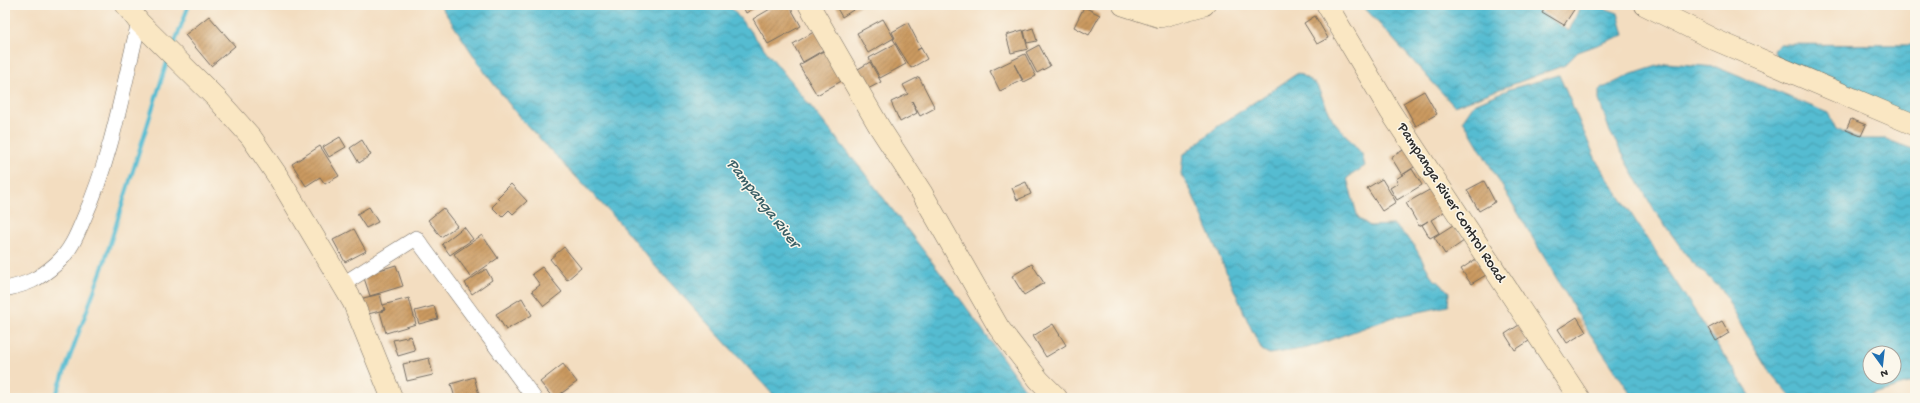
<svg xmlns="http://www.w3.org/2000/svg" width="1920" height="403" viewBox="0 0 1920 403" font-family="'Gochi Hand',sans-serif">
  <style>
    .water { fill: url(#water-waves); stroke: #40747e; fill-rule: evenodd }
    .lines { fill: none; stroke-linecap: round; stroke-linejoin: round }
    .stream { stroke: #54bcd1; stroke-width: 4 }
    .building { fill: url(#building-hatch) }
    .street-casing { stroke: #71695f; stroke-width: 16 }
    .secondary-casing { stroke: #71695f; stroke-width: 22 }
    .street { stroke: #fff; stroke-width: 15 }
    .secondary { stroke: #fae7c3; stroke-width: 21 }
    .labels { text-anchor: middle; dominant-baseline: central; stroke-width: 3; stroke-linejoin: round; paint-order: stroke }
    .street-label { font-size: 15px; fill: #2b2b2b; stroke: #fbf7ec }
    .water-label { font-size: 16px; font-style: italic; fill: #395e65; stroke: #fbf7ec }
  </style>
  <defs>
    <pattern id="water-waves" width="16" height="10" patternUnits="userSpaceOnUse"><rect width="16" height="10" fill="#54bcd1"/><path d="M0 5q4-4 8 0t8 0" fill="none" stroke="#4699aa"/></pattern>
    <pattern id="building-hatch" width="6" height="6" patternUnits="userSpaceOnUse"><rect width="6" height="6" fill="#cb9a60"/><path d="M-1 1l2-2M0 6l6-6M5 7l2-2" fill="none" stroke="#a57e4f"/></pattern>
  </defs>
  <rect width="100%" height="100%" fill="#fbf7ec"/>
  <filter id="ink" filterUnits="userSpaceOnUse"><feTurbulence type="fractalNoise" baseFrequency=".025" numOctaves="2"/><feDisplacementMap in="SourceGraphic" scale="8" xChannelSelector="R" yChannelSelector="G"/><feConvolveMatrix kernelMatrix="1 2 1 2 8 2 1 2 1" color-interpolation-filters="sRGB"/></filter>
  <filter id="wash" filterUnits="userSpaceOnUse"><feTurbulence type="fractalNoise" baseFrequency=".012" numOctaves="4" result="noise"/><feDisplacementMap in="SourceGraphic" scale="16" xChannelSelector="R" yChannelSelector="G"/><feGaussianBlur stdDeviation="0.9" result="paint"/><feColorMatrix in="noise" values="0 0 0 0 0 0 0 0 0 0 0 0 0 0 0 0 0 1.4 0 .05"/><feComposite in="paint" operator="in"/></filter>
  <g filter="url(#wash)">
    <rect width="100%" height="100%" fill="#f3ddc0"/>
    <path class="water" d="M440,5H729L866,175L964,304L1031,398H776L655,266L618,221L520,118L486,74Z
      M1362,5H1540L1538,11L1569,31L1581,5H1595L1618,13L1624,35L1578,52L1565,65L1454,106Z
      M1779,44L1915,45V119L1778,62L1774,51Z
      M1667,63L1716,67L1828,113L1836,129L1849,135L1862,139H1886L1915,150V382L1860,398H1792L1767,369L1744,331L1723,291L1690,260L1654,210L1610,132L1599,100V90L1632,74ZM1870,353H1894V377H1870Z
      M1298,73L1316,84L1333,120L1362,154L1365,166L1347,178L1358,218L1370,226L1394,225L1412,242L1433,279L1439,282L1449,292L1448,306L1394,317L1308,348L1269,354L1262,350L1249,324L1191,191L1181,175L1183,155L1217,127Z
      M1559,75L1597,162L1752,398H1634L1586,328L1463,120L1474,104L1510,89Z"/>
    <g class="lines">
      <path class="stream" d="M173,47L189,5
        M55,398L103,266L168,59"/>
    </g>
    <g id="blocks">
      <path class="building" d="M742,5H760L746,13Z
        M777,5H789L801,26L768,44L753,19Z
        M835,5H861L842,17Z
        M1546,5H1577L1564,25L1542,12Z
        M1084,7L1100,15L1089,35L1074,27Z
        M209,16L235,46L211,66L185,35Z
        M1315,16L1328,38L1317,44L1304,23Z
        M883,19L894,38L868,53L857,33Z
        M908,23L921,48L917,50L921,48L927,59L911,68L893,39L895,38L892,32Z
        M1033,28L1037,41L1027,43L1024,31Z
        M817,30L827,48L803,62L793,44Z
        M1023,30L1028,49L1011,53L1006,35Z
        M895,44L906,64L880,78L869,58Z
        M1039,45L1050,66L1037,73L1026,52Z
        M827,49L845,79L817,95L799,65Z
        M1025,54L1036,76L1024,82L1014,64L1022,80L1000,91L990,71Z
        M870,62L881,82L864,91L853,72Z
        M919,77L935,108L920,116L912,101L917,113L900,122L891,102L908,94L903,85Z
        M1424,91L1437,114L1416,126L1403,103Z
        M1851,119L1866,125L1861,136L1846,130Z
        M340,137L346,147L329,157L323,147Z
        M362,140L371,155L359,163L350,148Z
        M320,146L339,176L325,184L320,177L306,186L292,164Z
        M1407,148L1417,165L1402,175L1391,157Z
        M1412,169L1422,185L1397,200L1390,188L1398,183L1396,179Z
        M1382,179L1396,202L1382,211L1367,188Z
        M1484,181L1495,202L1479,211L1467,190Z
        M1026,182L1031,194L1017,200L1012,188Z
        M511,184L527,201L513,214L509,210L502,217L492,207L499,200L497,198Z
        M1431,189L1444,212L1431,220L1439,233L1430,238L1422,225L1428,221L1419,226L1406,203Z
        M369,207L378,222L366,228L357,214Z
        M443,208L457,226L441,237L428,220Z
        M1453,225L1464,241L1445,254L1434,237Z
        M464,227L473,239L450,255L442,244Z
        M354,229L366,251L345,262L333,240Z
        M482,235L498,258L471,277L454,254Z
        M564,247L581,268L567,280L550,259Z
        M1476,259L1486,275L1471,284L1461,269Z
        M1032,264L1044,283L1024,295L1012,276Z
        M396,265L403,286L370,296L363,275Z
        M542,267L562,292L544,306L532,291L540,285L532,274Z
        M486,269L492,280L472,294L465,283Z
        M380,294L384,310L360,316L355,300Z
        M409,298L416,324L386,333L380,312L385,310L383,305Z
        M522,298L532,315L506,330L496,314Z
        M434,306L438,319L419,324L415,311Z
        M1577,317L1586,332L1567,343L1558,329Z
        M1722,321L1729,333L1716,341L1709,328Z
        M1053,324L1066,345L1046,357L1033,336Z
        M1519,325L1529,341L1515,350L1505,334Z
        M411,336L415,351L398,356L393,340Z
        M429,358L433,375L407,381L403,364Z
        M563,364L577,382L555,398H553L540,382Z
        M474,377L480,398H455L451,384Z"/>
    </g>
  </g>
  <g filter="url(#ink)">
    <use href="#blocks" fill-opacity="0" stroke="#71695f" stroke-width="1"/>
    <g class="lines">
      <defs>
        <path id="street" d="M343,284L416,238L534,398
          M5,289C27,284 38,280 56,264C70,252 77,235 84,218C112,156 123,88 139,22"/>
        <path id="secondary" d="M126,5L139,22L217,99L251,137L279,178L353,302L392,398
          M809,5L880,128L922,193L999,328L1039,380L1057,398
          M1123,5L1160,17L1204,5
          M1327,5L1390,111L1579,398
          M1645,5L1713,39L1915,125"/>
      </defs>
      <use href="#street" class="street-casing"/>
      <use href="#secondary" class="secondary-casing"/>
      <use href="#street" class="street"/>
      <use href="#secondary" class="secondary"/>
    </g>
  </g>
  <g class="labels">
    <g class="street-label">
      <text transform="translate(1451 203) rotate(57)">Pampanga River Control Road</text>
    </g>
    <g class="water-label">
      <text transform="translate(762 204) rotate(52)">Pampanga River</text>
    </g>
  </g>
  <rect width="1920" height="403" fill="none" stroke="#fbf7ec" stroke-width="20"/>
  <g transform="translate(1882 365) rotate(165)"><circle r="19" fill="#fbf7ec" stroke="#a8a59f"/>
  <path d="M0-3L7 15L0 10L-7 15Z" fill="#1f6fb2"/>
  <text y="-6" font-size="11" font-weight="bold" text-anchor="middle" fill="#2b2b2b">N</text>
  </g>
</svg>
